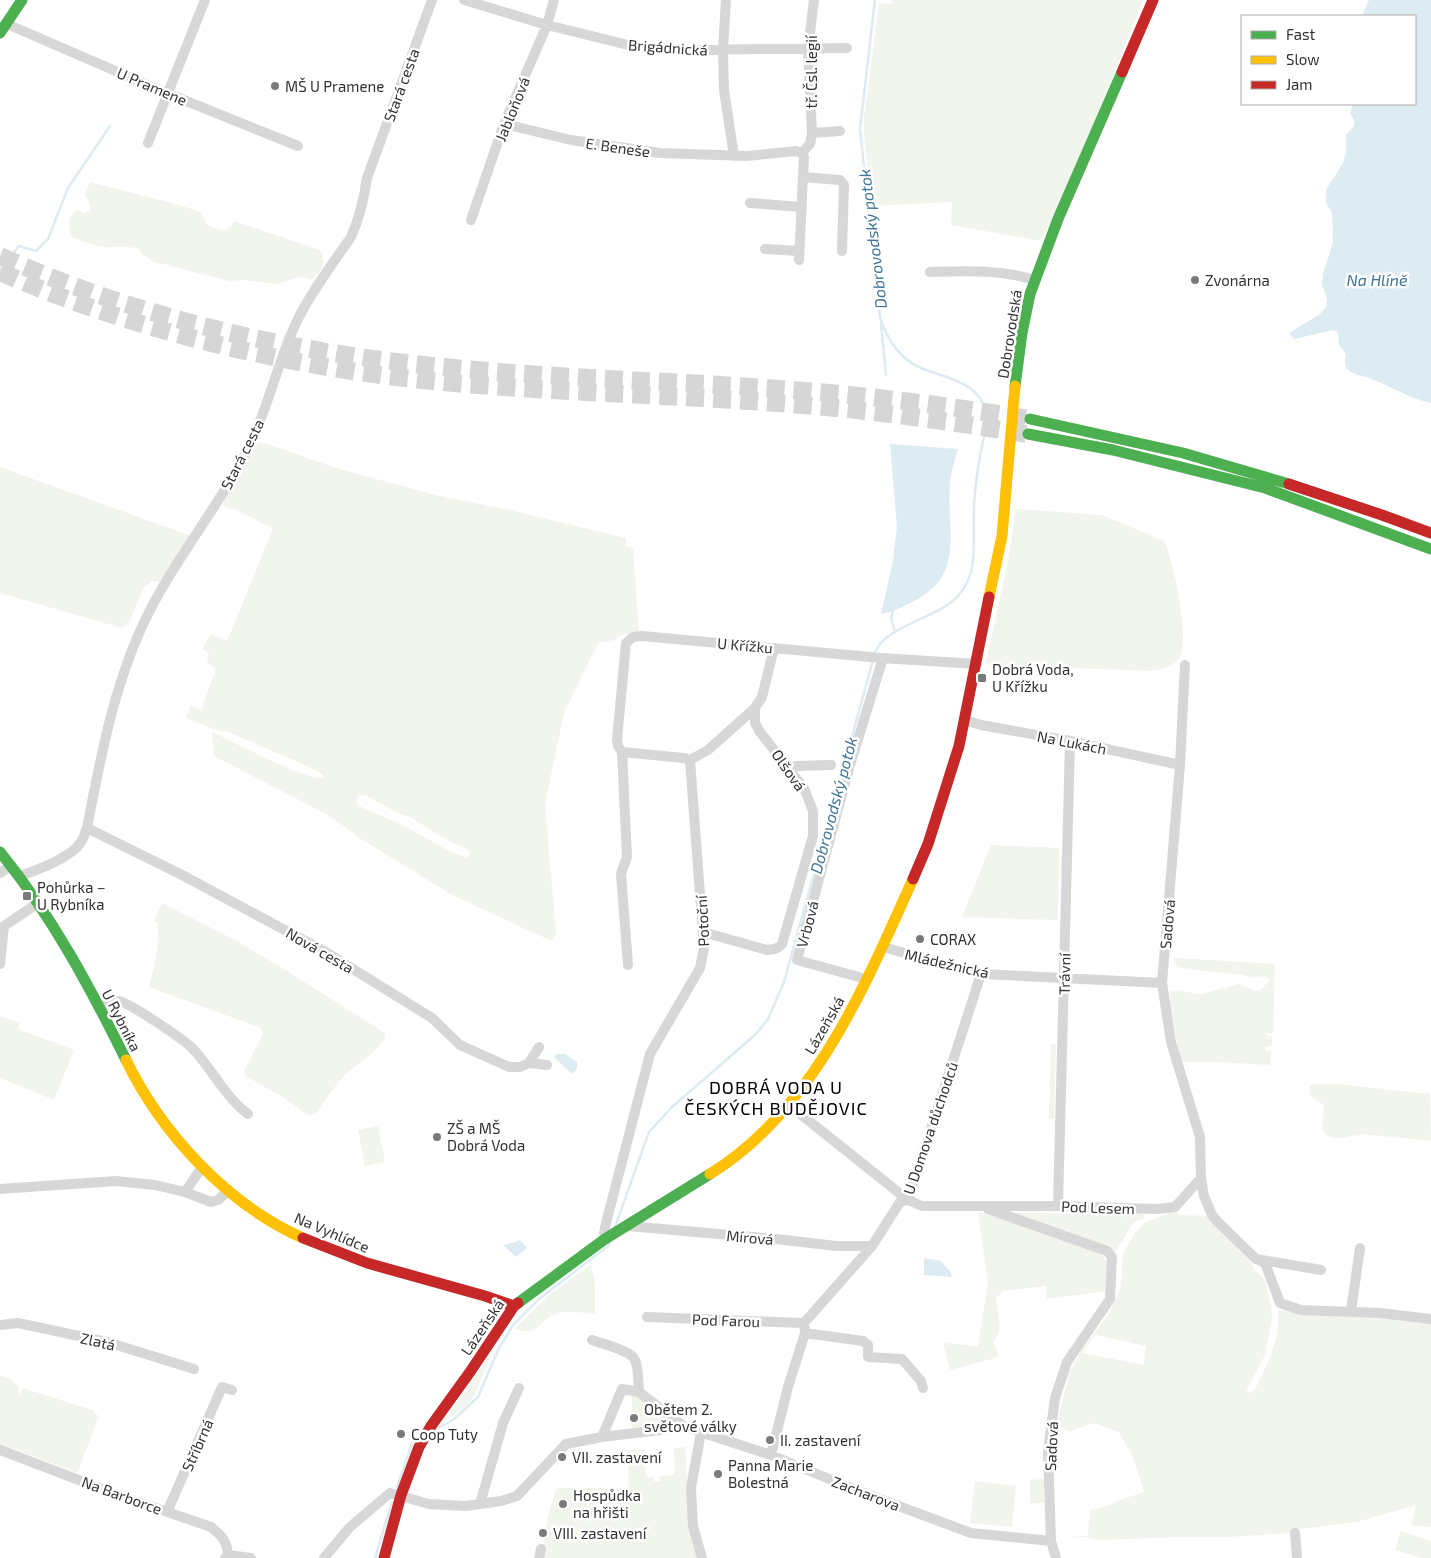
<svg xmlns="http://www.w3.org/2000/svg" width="1431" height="1558" viewBox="0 0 1431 1558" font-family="'Exo 2',sans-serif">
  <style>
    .green { fill: #f1f5ed; fill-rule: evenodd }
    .water { fill: #ddebf3 }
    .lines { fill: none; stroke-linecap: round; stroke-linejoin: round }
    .stream { stroke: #ddebf3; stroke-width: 2.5 }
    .highway-tunnel { stroke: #d6d6d6; stroke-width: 18; stroke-dasharray: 18 9; stroke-linecap: butt }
    .street { stroke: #d7d7d7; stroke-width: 10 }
    .fast { stroke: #4caf50; stroke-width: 11 }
    .slow { stroke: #ffc107; stroke-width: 11 }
    .jam { stroke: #c62828; stroke-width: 11 }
    .poi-dot { fill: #7a7a7a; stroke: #fff; stroke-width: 2 }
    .labels { text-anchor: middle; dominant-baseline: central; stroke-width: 5; stroke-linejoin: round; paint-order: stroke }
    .street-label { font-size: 15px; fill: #333; stroke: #fff }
    .poi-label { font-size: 15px; fill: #333; stroke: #fff; text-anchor: start }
    .water-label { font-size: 16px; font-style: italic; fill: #3f7597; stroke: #fff }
    .quarter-label { font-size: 18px; letter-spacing: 1px; fill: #000; stroke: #fff }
  </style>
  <rect width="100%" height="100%" fill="#fff"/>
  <path class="green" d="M893,0H1143L1098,113L1053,218L1041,241L951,225L952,202L871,206L864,134V117L879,3L892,4Z
    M90,182L179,205L201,212L207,225C219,229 227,236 234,221L320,250C327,261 322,273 312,279L303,277L295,278L277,284L243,280L229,281L152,261L143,255L139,249C128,246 118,247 107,247C96,247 82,241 72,237C67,227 68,215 77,209L84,213L91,211L90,203L85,195Z
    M258,442L265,443L336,468L439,496L509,510L626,538V546L633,548L639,632L621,635L614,640L598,643L564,713L545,804L556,934L554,939L549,940L545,938L454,896L361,839L330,816L214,756L212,732C231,740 309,783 323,777V774L298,762L226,731H219L186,718L190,705L201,710L216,669L207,662L209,653L202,649L211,634L227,641L273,529L237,510L228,508L223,504V499ZM365,795L396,812L410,817L445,839L468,850L470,855L466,858L447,850L405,826L359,806L356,799L359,796Z
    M0,467L191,536L162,582L152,581L143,589L130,620L122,628L0,593Z
    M1016,509L1102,515L1164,541C1173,559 1191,641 1179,658C1174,666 1161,670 1152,671L989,665L986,662L1008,562Z
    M991,845L1059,848L1058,920L962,917Z
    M162,903L235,940L287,971L385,1033V1038C375,1055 358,1062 345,1075C334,1086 325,1101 316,1113L310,1115L304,1113L289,1101L246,1076L244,1071L246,1067L263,1034L261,1028L149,987C155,965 159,946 158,923L154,921Z
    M1174,958L1275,964L1273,1034L1266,1033V1035L1272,1036V1046L1265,1047L1266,1051L1272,1049L1270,1065L1218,1062H1181L1171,1010L1170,992C1179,987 1191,995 1201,994L1240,984L1255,991H1260L1270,980L1269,978L1261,976L1252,978L1244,975L1187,969L1179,967L1174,962Z
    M0,1016L19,1023L18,1029L74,1050L54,1100L0,1078Z
    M1051,1044H1056L1054,1119H1049Z
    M1314,1084H1337L1430,1094L1431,1141L1363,1134C1350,1134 1330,1146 1322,1129L1324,1106L1320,1102L1309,1095L1310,1087Z
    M378,1126L385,1162L365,1166L358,1130Z
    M1176,1210L1178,1215L1208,1216L1250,1259L1254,1269L1265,1280L1271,1306L1272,1319L1265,1355L1246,1391L1253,1393C1266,1367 1281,1341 1278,1310L1361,1314L1431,1322V1527L1411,1525L1416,1505L1357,1522L1299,1529V1532L1290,1533L1227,1537H1179L1101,1540L1086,1537H1068L1088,1536L1090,1510L1115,1504L1114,1502L1144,1492L1133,1457L1119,1432L1094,1423L1071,1431L1056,1426L1070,1372L1082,1349L1109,1314L1121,1286L1123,1254L1135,1233L1144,1223ZM1095,1335L1146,1346L1144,1365L1082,1353Z
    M1142,1212L1144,1215V1218L1134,1222L1116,1251L1010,1213L1116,1214Z
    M978,1213H988L1100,1253L1110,1265L1107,1291L1047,1299L1046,1286L1003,1291L1000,1295L996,1296C997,1310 1005,1331 993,1341L999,1357L950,1370L943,1342L978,1347L988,1282Z
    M591,1264L595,1282V1314C584,1313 571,1310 559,1313C538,1318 540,1338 515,1329L549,1295Z
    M494,1348L475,1394L467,1405L444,1422Z
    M0,1375L12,1380L19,1387V1396L23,1388L95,1411V1414L99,1416L77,1473L12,1448L0,1446Z
    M632,1394L643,1400L672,1421V1424L670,1425L632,1430Z
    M685,1447L690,1524L698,1558H542L547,1520L556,1488H629L628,1450L645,1449L646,1477H653V1481H660V1476L675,1475L674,1448Z
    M1044,1479V1503H1030V1480Z
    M975,1481L1016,1486L1012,1527L970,1523Z
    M1401,1531L1431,1541V1558H1422L1395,1550Z"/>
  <path class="water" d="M1369,0H1431V403C1412,400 1389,385 1369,378C1362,376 1352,374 1347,369C1344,364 1345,359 1346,354L1339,345L1338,333L1334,330L1294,339L1289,333L1320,314L1326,307L1327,299L1322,284L1323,274L1333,242L1332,213L1326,203V190L1343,163L1346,152V135L1354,126V120L1350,113L1353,104H1415V16H1362Z
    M890,444L958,449C955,460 951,472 950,483C946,529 966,573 916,600C904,606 894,612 881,614L893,561L897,526Z
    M558,1054H565L577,1062V1068L573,1074C569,1072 560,1062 555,1058L554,1056Z
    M520,1240L527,1248L516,1257L503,1245L516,1242Z
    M924,1258L941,1261L950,1271L952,1277L924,1275Z"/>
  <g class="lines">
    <path class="stream" d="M0,270L19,246L36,251L48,239L68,188L110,126
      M881,324L886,375
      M893,611L891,618L895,632
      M874,655C884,625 934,620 956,598C963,591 968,582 971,572C976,552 973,532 974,512C974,493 977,474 980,456C983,439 990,420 983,404C973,380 940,377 919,367C899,358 887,338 880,318L860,129L875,0
      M615,1227L649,1132L672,1107L756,1034L768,1019L784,982L873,660
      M436,1429L453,1420L478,1397L498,1350L513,1325L539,1299L608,1246L610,1242
      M397,1487L413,1441L416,1440
      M375,1558L392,1502"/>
    <path class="highway-tunnel" d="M0,256C138,318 293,353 443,367C563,379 685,381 805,391C881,397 955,407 1030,419
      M0,272C137,332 293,368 442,382C562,393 683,395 803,405C878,411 953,422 1027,434"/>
    <path class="street" d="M464,0L547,25L632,46L688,50L847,48
      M726,0L723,50L724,90L734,156
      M7,24L164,92L298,146
      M504,124L571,140L660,153L747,156L796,151L802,153
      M812,133L840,131
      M148,143L205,0
      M802,153L810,144L812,133L808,49L814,0
      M803,177L840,180L844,185L842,251
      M750,203L802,207
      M471,220L504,124L547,25L554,0
      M765,249L799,251
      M799,260L804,157L802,153
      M930,272C964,271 1001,269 1034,280
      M1185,665L1180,765L1162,983L1171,1042L1200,1137L1201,1178L1204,1196L1212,1215L1218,1222L1256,1259L1321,1270
      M964,720L981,725L1070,741L1180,765
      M622,752L684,758L690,760
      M690,760L708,750L755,708L762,697L774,648
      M789,768L798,766L831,765
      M87,828L184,876L324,951L432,1018L460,1045L509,1067H520L529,1063L547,1065
      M0,873L11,866
      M20,876C37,870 71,858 81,842C84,838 85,832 87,828C100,761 112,694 140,631C167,569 213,516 244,456C267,414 276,366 296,323C309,295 333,263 351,237C360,217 364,199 367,178L432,0
      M703,932L767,950C774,949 778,949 782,944L813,836V811L804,788L760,732L755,723V708
      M883,947L981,974L1162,983
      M0,964L4,926L38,903
      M628,965L621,874L627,857L622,752L618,746L617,740L626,643L633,637L642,636L881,658L977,664
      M866,979L797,960L850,765L883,658
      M100,1008C105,1006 112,1002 118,1001C126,1000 186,1041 193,1049C212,1069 225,1097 248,1114
      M529,1063L539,1047
      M789,1105L908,1200L922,1206H1058L1157,1209L1175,1207L1201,1178
      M0,1189L116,1181L155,1185L185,1192L211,1202L218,1200L229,1190
      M185,1192L202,1167
      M908,1200L981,974
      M1058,1206L1070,741
      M988,1209L1107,1251L1112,1257L1110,1299L1067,1362L1055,1398L1048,1451L1051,1541L1056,1558
      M628,1226L776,1239L836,1246H872
      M605,1239L604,1233L606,1223L650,1054L700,968L704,948L690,760
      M1257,1259L1265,1263L1280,1303L1301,1310L1380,1313L1431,1319
      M1351,1311L1360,1248
      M647,1317L804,1323
      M0,1325L18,1323L107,1342L194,1369
      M805,1333L863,1341L868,1345V1357L902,1359L921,1381L923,1388
      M592,1340C602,1344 631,1350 635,1360C639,1369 638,1383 639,1392
      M701,1432L691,1488L693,1526L702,1558
      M602,1437L622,1389L639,1392L685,1427L771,1455L861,1492L971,1533L1051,1541
      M0,1450L118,1495L211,1527C222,1536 227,1541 228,1555L225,1558
      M771,1455L788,1387L805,1333L804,1323L872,1246L900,1202L908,1200
      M480,1504L503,1423L519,1388
      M167,1512L222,1387L232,1390
      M1295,1533L1297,1558
      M228,1555L251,1558
      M324,1558L350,1527L390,1493L429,1504L466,1506L501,1501L517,1496L566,1444L602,1437L685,1427
      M539,1558L541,1549"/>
    <path class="fast" d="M0,33L22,0
      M1015,386L1022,333L1030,294L1058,219L1122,72
      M1030,419L1183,453L1289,484
      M1028,434L1113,450L1265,488L1431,549
      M0,852C52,916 90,987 126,1060
      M518,1303L605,1239L710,1174"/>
    <path class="slow" d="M989,597L1002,536L1015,386
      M126,1060C162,1134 228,1205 303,1238
      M710,1174C814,1110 865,986 913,879"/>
    <path class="jam" d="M1122,72L1153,0
      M1289,484L1382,515L1431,533
      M913,879L928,844L959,746L989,597
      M303,1238L367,1263L485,1296L514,1306
      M384,1558L401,1495L419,1447L431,1426L470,1372L514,1306L518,1303"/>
  </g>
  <g class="poi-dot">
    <circle cx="275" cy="86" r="5"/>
    <circle cx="1195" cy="280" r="5"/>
    <rect x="977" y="673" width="10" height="10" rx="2.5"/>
    <rect x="22" y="891" width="10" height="10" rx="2.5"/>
    <circle cx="920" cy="939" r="5"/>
    <circle cx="437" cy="1137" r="5"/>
    <circle cx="634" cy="1418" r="5"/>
    <circle cx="401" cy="1434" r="5"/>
    <circle cx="770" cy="1440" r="5"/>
    <circle cx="562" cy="1457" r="5"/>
    <circle cx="718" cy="1474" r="5"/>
    <circle cx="563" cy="1504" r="5"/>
    <circle cx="543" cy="1533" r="5"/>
  </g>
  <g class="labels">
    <g class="street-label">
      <text transform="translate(668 47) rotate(4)">Brigádnická</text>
      <text transform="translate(811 72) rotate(-90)">tř. Čsl. legií</text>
      <text transform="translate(401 85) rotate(-70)">Stará cesta</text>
      <text transform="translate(152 86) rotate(23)">U Pramene</text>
      <text transform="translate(512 109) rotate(-68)">Jabloňová</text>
      <text transform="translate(618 147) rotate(8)">E. Beneše</text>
      <text transform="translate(1009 334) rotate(-81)">Dobrovodská</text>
      <text transform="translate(242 454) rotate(-63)">Stará cesta</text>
      <text transform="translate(745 645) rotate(5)">U Křížku</text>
      <text transform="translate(1072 742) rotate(11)">Na Lukách</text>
      <text transform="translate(789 770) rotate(55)">Olšová</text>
      <text transform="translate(702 921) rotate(-93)">Potoční</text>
      <text transform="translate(807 924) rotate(-75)">Vrbová</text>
      <text transform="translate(1167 924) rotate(-85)">Sadová</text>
      <text transform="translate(320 950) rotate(30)">Nová cesta</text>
      <text transform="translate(947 963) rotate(13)">Mládežnická</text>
      <text transform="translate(1064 974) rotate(-89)">Trávní</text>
      <text transform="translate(122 1020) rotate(63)">U Rybníka</text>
      <text transform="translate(824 1025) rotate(-60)">Lázeňská</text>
      <text transform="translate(930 1128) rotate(-71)">U Domova důchodců</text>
      <text transform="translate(1098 1207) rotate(2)">Pod Lesem</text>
      <text transform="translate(332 1232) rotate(23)">Na Vyhlídce</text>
      <text transform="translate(750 1237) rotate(5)">Mírová</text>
      <text transform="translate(726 1320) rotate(2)">Pod Farou</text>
      <text transform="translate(482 1327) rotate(-56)">Lázeňská</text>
      <text transform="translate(98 1341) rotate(13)">Zlatá</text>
      <text transform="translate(197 1445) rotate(-66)">Stříbrná</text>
      <text transform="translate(1051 1446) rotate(-87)">Sadová</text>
      <text transform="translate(866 1493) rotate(21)">Zacharova</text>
      <text transform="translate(122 1495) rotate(20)">Na Barborce</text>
    </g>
    <g class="poi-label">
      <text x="285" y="86">MŠ U Pramene</text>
      <text x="1205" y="280">Zvonárna</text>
      <text x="992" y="669">Dobrá Voda,<tspan x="992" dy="17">U Křížku</tspan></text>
      <text x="37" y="887">Pohůrka –<tspan x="37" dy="17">U Rybníka</tspan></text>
      <text x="930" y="939">CORAX</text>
      <text x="447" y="1128">ZŠ a MŠ<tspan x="447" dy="17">Dobrá Voda</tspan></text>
      <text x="644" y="1409">Obětem 2.<tspan x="644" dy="17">světové války</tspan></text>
      <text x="411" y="1434">Coop Tuty</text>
      <text x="780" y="1440">II. zastavení</text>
      <text x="572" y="1457">VII. zastavení</text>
      <text x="728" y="1465">Panna Marie<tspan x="728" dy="17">Bolestná</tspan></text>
      <text x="573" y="1495">Hospůdka<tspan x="573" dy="17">na hřišti</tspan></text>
      <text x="553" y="1533">VIII. zastavení</text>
    </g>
    <g class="water-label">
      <text transform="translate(872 239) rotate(-97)">Dobrovodský potok</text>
      <text x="1377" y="279">Na Hlíně</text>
      <text transform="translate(833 805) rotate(-75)">Dobrovodský potok</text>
    </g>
    <g class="quarter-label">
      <text x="776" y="1087">DOBRÁ VODA U<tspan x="776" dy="21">ČESKÝCH BUDĚJOVIC</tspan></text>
    </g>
  </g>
  <rect x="1241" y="15" width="175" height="90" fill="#ffffff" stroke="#adadad"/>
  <rect x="1251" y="31" width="25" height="8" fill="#4caf50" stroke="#adadad"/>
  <text x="1286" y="40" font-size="15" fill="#333333">Fast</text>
  <rect x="1251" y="56" width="25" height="8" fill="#ffc107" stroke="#adadad"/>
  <text x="1286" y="65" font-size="15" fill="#333333">Slow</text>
  <rect x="1251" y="81" width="25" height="8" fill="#c62828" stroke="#adadad"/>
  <text x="1286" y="90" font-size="15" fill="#333333">Jam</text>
</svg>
